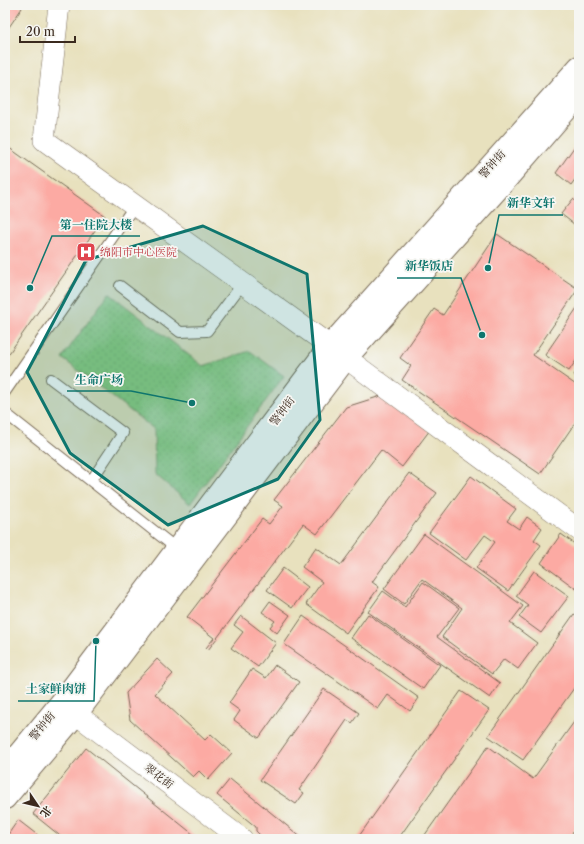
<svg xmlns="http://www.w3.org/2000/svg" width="584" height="844" viewBox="0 0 584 844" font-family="'Libre Caslon Text','Noto Serif SC',serif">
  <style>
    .park { fill: url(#park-dots); stroke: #667c50 }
    .building { fill: #fcaaa3 }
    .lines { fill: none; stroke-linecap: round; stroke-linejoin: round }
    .lane-casing { stroke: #786a56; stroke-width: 12 }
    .street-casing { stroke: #786a56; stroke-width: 22 }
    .secondary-casing { stroke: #786a56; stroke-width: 24 }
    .lane { stroke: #fff; stroke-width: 10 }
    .street { stroke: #fff; stroke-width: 21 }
    .secondary { stroke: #fff; stroke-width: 22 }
    .marked { fill: #0f766e; fill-opacity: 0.2; stroke: #0f766e; stroke-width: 3; stroke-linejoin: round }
    .labels { text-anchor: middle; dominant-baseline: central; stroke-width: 3.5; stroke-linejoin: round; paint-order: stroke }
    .street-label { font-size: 11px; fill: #3b2a1e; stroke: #f6f6f2 }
    .health-label { font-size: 11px; fill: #be3a42; stroke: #f6f6f2; text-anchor: start }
    .leader { fill: none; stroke: #0f766e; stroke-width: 1.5 }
    .callout-dot { fill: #0f766e; stroke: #f6f6f2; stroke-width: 1.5 }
    .callout-label { font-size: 12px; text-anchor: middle; font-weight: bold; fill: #0f766e; stroke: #f6f6f2; stroke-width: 3.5; stroke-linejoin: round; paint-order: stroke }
  </style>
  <defs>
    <pattern id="park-dots" width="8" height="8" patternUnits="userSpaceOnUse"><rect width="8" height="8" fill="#91ce83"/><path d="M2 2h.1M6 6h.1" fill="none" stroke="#7eb171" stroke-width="1.8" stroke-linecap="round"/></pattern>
  </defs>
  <rect width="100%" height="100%" fill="#f6f6f2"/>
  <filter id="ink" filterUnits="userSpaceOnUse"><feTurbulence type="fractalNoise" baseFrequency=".025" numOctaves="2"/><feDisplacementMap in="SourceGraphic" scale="8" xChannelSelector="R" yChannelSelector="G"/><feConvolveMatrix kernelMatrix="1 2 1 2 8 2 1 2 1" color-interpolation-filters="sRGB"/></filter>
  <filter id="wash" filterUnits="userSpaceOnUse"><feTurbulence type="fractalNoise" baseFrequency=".012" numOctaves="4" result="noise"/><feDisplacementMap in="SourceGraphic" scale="16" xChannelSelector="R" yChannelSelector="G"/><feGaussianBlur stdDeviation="0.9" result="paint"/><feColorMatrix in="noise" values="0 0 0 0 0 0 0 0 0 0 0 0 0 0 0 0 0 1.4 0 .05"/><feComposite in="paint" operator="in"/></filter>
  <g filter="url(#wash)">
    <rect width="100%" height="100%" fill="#e8e1be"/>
    <path class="park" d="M109,293L203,366L250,351L284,376L190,504L155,474L154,429L62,358Z"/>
    <g id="blocks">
      <path class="building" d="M5,5H18L22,8L5,33Z
        M579,140V174L571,185L556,173Z
        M5,145L105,216L5,359Z
        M573,199L579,204V209L576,213L579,216V228L561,214Z
        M497,234L578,289L533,355L579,387V417L540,474L402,380L411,366L400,358L434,309L443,315Z
        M577,308L579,309V356L569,371L545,355Z
        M579,367V379L574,375Z
        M384,395L430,430L402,467L381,450L317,534L303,524L208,650L206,648L214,638L187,617L262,519L269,524L283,506L274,500L346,407Z
        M409,473L437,493L372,582L379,587L346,633L306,604L322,582L302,567L316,547L341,565Z
        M471,476L516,509L507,521L519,529L527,517L542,528L534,540L541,545L508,591L476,568L495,542L485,535L466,560L429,533Z
        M424,534L523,606L510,623L537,643L518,669L504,659L492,674L442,637L462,608L422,579L404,604L384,589Z
        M561,534L579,547V591L541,563Z
        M283,568L308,587L292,608L267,590Z
        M534,571L569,596L541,633L519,617L528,605L516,596Z
        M423,582L459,608L437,637L500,683L490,698L368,612L383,591L405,607Z
        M270,601L290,615L277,633L270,627L275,621L262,612Z
        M368,614L440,665L423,689L351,638Z
        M574,614L579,617V681L523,760L488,736Z
        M241,616L276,643L258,667L231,648L243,632L234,625Z
        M303,616L419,698L410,711L388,695L378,709L284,644Z
        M157,659L173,674L155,694L205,740L211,734L232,753L208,780L199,771L193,777L130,720L126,693Z
        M275,665L299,682L259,738L234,720L240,711L229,703L252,669L266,678Z
        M324,689L359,713L352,723L347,720L299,790L304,793L296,804L260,780Z
        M461,691L489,710L398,839H357Z
        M579,715V824L568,839H422L488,746L533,779Z
        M86,748L199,839H64L33,814Z
        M230,779L303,839H264L256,831V827L217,795Z
        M18,820L40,837L38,839H5Z"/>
    </g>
  </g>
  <g filter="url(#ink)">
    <use href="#blocks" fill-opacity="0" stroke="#786a56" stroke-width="1"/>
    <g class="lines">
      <defs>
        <path id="lane" d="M120,286L180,332L207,331L243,283
          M51,379L123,433L91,481
          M5,392L135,205
          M5,413L177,549"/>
        <path id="street" d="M59,5L44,140L330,346
          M346,358L579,530
          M76,714L242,839"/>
        <path id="secondary" d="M5,771L61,703L330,346L579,67
          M5,798L76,714L346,358L502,184L579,95"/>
      </defs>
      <use href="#lane" class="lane-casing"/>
      <use href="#street" class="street-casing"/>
      <use href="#secondary" class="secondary-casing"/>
      <use href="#lane" class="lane"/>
      <use href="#street" class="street"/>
      <use href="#secondary" class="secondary"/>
    </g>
  </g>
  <path class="marked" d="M203,226L307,274L320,420L278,479L168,525L70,453L27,372L86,260Z"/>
  <defs>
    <symbol id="hospital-square" viewBox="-11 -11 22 22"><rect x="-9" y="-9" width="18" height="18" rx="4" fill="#e0444e" stroke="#f6f6f2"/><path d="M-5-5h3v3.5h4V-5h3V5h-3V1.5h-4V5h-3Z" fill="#fff"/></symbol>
  </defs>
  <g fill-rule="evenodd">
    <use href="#hospital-square" x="75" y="241" width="22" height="22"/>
  </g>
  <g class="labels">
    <g class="street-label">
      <text transform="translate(492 164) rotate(-48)">警钟街</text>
      <text transform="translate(282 411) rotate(-53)">警钟街</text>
      <text transform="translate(42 726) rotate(-50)">警钟街</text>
      <text transform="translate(159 776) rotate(37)">翠花街</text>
    </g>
    <g class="health-label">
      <text x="100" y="252">绵阳市中心医院</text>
    </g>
  </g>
  <path class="leader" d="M488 268L499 215H563M30 288L52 236H140M482 335L461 278H397M192 403L131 391H67M96 641L94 701H18"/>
  <g class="callout-dot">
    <circle cx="488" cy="268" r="4"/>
    <circle cx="30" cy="288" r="4"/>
    <circle cx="482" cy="335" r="4"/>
    <circle cx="192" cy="403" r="4"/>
    <circle cx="96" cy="641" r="4"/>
  </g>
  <g class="callout-label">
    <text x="531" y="207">新华文轩</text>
    <text x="96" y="229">第一住院大楼</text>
    <text x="429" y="270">新华饭店</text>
    <text x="99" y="384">生命广场</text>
    <text x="56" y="693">土家鲜肉饼</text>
  </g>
  <rect width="584" height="844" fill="none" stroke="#f6f6f2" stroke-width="20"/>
  <g transform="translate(38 806) rotate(125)" stroke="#f6f6f2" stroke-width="3" paint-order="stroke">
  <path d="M0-3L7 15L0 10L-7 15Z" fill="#3b2a1e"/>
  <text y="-6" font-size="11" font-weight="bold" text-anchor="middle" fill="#3b2a1e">北</text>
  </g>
  <path d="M20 36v6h55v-6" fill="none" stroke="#3b2a1e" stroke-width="2"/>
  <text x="26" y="36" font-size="12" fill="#3b2a1e" stroke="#f6f6f2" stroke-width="3" paint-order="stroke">20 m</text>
</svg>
